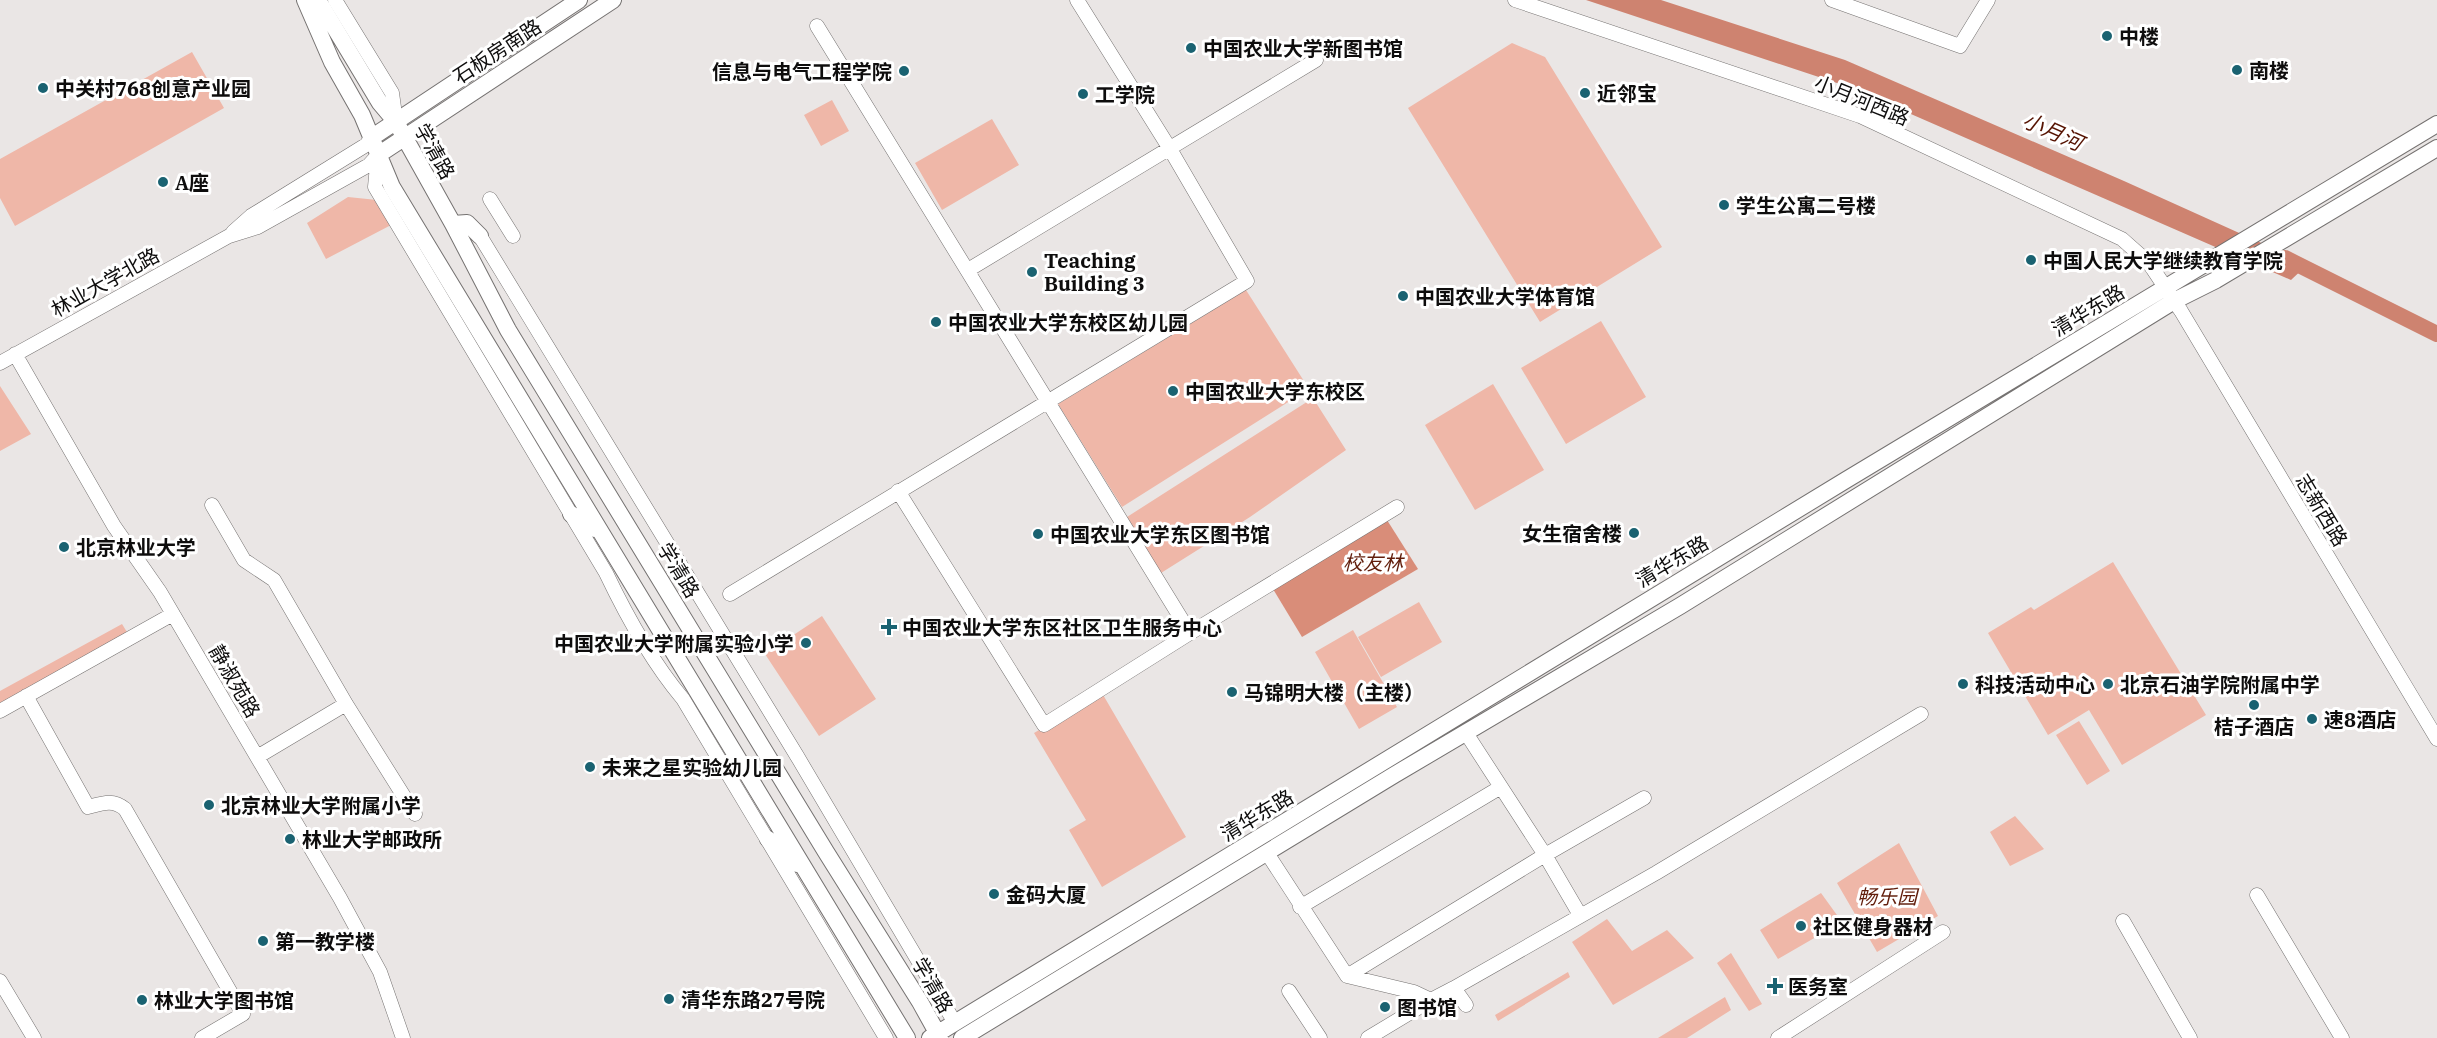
<svg xmlns="http://www.w3.org/2000/svg" width="2437" height="1038" viewBox="0 0 2437 1038" font-family="'IBM Plex Serif','Noto Sans SC',serif">
  <style>
    .green { fill: #efb7a8 }
    .forest { fill: #d98d79 }
    .water { fill: #ce8370 }
    .lines { fill: none; stroke-linecap: round; stroke-linejoin: round }
    .river { stroke: #ce8370; stroke-width: 16 }
    .minor-casing { stroke: #757271; stroke-width: 15 }
    .major-casing { stroke: #757271; stroke-width: 18 }
    .minor { stroke: #fff; stroke-width: 14 }
    .major { stroke: #fff; stroke-width: 16 }
    .poi-dot { fill: #1a6271; stroke: #fff; stroke-width: 2 }
    .labels { text-anchor: middle; dominant-baseline: central; stroke-width: 6; stroke-linejoin: round; paint-order: stroke }
    .poi-label { font-size: 20px; font-weight: bold; fill: #0e0d0d; stroke: #fff; text-anchor: start }
    .street-label { font-size: 20px; fill: #0e0d0d; stroke: #fff }
    .park-label { font-size: 20px; font-style: italic; fill: #621e0c; stroke: #fff }
    .water-label { font-size: 21px; font-style: italic; fill: #561302; stroke: #fff }
  </style>
  <rect width="100%" height="100%" fill="#eae6e5"/>
  <path class="green" d="M1512,43L1545,57L1662,247L1540,322L1408,108Z
    M192,52L224,108L15,226L0,198V159Z
    M832,100L849,131L821,146L804,115Z
    M992,119L1019,165L942,210L915,163Z
    M348,197L377,200L393,224L326,259L307,223Z
    M1246,290L1309,389L1122,507L1058,404Z
    M1601,321L1646,397L1566,444L1521,368Z
    M1493,384L1544,470L1475,510L1425,425Z
    M0,386L31,434L0,451Z
    M1313,398L1346,450L1250,517L1161,573L1127,517Z
    M2113,562L2206,715L2122,765L2089,710L2048,735L1988,633L2031,607L2034,610Z
    M1419,602L1442,642L1381,677L1358,637Z
    M822,616L876,699L819,736L765,654Z
    M122,624L130,637L0,708V691Z
    M1353,630L1397,707L1359,729L1315,652Z
    M1102,693L1186,837L1102,887L1069,830L1086,820L1034,733Z
    M2079,721L2110,771L2087,785L2056,735Z
    M2015,816L2044,849L2010,866L1990,832Z
    M1899,843L1938,916L1877,952L1837,883Z
    M1821,893L1842,922L1778,959L1760,930Z
    M1607,919L1632,951L1667,930L1694,958L1613,1005L1572,942Z
    M1731,953L1762,1004L1749,1011L1717,963Z
    M1568,972L1570,977L1498,1021L1495,1015Z
    M1725,997L1731,1010L1687,1038H1658Z"/>
  <path class="forest" d="M1387,520L1418,569L1302,637L1273,589Z"/>
  <path class="water" d="M1586,0H1661L1845,60L2124,181L2308,264L2291,280L1849,87Z"/>
  <g class="lines">
    <path class="river" d="M2285,258L2437,334"/>
    <defs>
      <path id="minor" d="M335,0L392,93L396,122
        M1515,0L1860,116L2122,239L2149,263L2181,311L2437,739
        M1832,0L1960,46L1988,0
        M817,26L1190,633
        M378,155L375,187L606,573C627,617 652,662 683,699L886,1038
        M490,199L513,236
        M233,232L251,216L366,145L371,138
        M480,236L797,756L955,1023
        M968,270L1316,60
        M15,354L114,526L160,592L340,898L380,972L403,1038
        M0,363L229,236L258,227L369,165L378,155
        M898,491L1044,725L1190,633L1397,507
        M212,505L244,560L274,580L346,704L415,814
        M730,594L1247,281L1170,149L1077,0
        M26,696L88,807C103,803 113,799 125,809L243,1014L202,1038
        M0,711L173,614
        M257,757L346,704
        M1267,853L1347,976L1414,992L1431,1000L1454,988L1466,1005
        M2257,895L2342,1038
        M1300,907L1501,787
        M1580,915L1545,855L1644,798
        M2123,921L2190,1038
        M1347,976L1545,855L1466,733
        M0,981L34,1038
        M1454,988L1656,873L1921,714
        M1289,991L1320,1038
        M1368,1038L1431,1000
        M1778,1038L1943,932"/>
      <path id="major" d="M305,0L332,62L362,115L392,187L907,1038
        M318,0L380,103L396,122L453,224L508,330L826,852L920,1002L940,1038
        M371,138L579,0
        M378,155L613,0
        M453,224L467,223L480,236
        M571,514L595,529
        M768,839L797,864
        M930,1038L1846,480L2437,124
        M962,1038L1394,775L1680,606L2174,301L2216,280L2437,148"/>
    </defs>
    <use href="#minor" class="minor-casing"/>
    <use href="#major" class="major-casing"/>
    <use href="#minor" class="minor"/>
    <use href="#major" class="major"/>
  </g>
  <g class="poi-dot">
    <circle cx="2107" cy="36" r="6"/>
    <circle cx="1191" cy="48" r="6"/>
    <circle cx="2237" cy="70" r="6"/>
    <circle cx="904" cy="71" r="6"/>
    <circle cx="43" cy="88" r="6"/>
    <circle cx="1585" cy="93" r="6"/>
    <circle cx="1083" cy="94" r="6"/>
    <circle cx="163" cy="182" r="6"/>
    <circle cx="1724" cy="205" r="6"/>
    <circle cx="2031" cy="260" r="6"/>
    <circle cx="1032" cy="272" r="6"/>
    <circle cx="1403" cy="296" r="6"/>
    <circle cx="936" cy="322" r="6"/>
    <circle cx="1173" cy="391" r="6"/>
    <circle cx="1634" cy="533" r="6"/>
    <circle cx="1038" cy="534" r="6"/>
    <circle cx="64" cy="547" r="6"/>
    <path d="M886 618h6v6h6v6h-6v6h-6v-6h-6v-6h6z"/>
    <circle cx="806" cy="643" r="6"/>
    <circle cx="1963" cy="684" r="6"/>
    <circle cx="2108" cy="684" r="6"/>
    <circle cx="1232" cy="692" r="6"/>
    <circle cx="2254" cy="705" r="6"/>
    <circle cx="2312" cy="719" r="6"/>
    <circle cx="590" cy="767" r="6"/>
    <circle cx="209" cy="805" r="6"/>
    <circle cx="290" cy="839" r="6"/>
    <circle cx="994" cy="894" r="6"/>
    <circle cx="1801" cy="926" r="6"/>
    <circle cx="263" cy="941" r="6"/>
    <path d="M1772 977h6v6h6v6h-6v6h-6v-6h-6v-6h6z"/>
    <circle cx="669" cy="999" r="6"/>
    <circle cx="142" cy="1000" r="6"/>
    <circle cx="1385" cy="1007" r="6"/>
  </g>
  <g class="labels">
    <g class="poi-label">
      <text x="2119" y="36">中楼</text>
      <text x="1203" y="48">中国农业大学新图书馆</text>
      <text x="2249" y="70">南楼</text>
      <text x="892" y="71" text-anchor="end">信息与电气工程学院</text>
      <text x="55" y="88">中关村768创意产业园</text>
      <text x="1597" y="93">近邻宝</text>
      <text x="1095" y="94">工学院</text>
      <text x="175" y="182">A座</text>
      <text x="1736" y="205">学生公寓二号楼</text>
      <text x="1044" y="260">Teaching<tspan x="1044" dy="23">Building 3</tspan></text>
      <text x="2043" y="260">中国人民大学继续教育学院</text>
      <text x="1415" y="296">中国农业大学体育馆</text>
      <text x="948" y="322">中国农业大学东校区幼儿园</text>
      <text x="1185" y="391">中国农业大学东校区</text>
      <text x="1622" y="533" text-anchor="end">女生宿舍楼</text>
      <text x="1050" y="534">中国农业大学东区图书馆</text>
      <text x="76" y="547">北京林业大学</text>
      <text x="902" y="627">中国农业大学东区社区卫生服务中心</text>
      <text x="794" y="643" text-anchor="end">中国农业大学附属实验小学</text>
      <text x="1975" y="684">科技活动中心</text>
      <text x="2120" y="684">北京石油学院附属中学</text>
      <text x="1244" y="692">马锦明大楼（主楼）</text>
      <text x="2324" y="719">速8酒店</text>
      <text x="2254" y="726" text-anchor="middle">桔子酒店</text>
      <text x="602" y="767">未来之星实验幼儿园</text>
      <text x="221" y="805">北京林业大学附属小学</text>
      <text x="302" y="839">林业大学邮政所</text>
      <text x="1006" y="894">金码大厦</text>
      <text x="1813" y="926">社区健身器材</text>
      <text x="275" y="941">第一教学楼</text>
      <text x="1788" y="986">医务室</text>
      <text x="681" y="999">清华东路27号院</text>
      <text x="154" y="1000">林业大学图书馆</text>
      <text x="1397" y="1007">图书馆</text>
    </g>
    <g class="street-label">
      <text transform="translate(497 51) rotate(-33)">石板房南路</text>
      <text transform="translate(1862 100) rotate(22)">小月河西路</text>
      <text transform="translate(435 151) rotate(61)">学清路</text>
      <text transform="translate(105 282) rotate(-29)">林业大学北路</text>
      <text transform="translate(2088 310) rotate(-31)">清华东路</text>
      <text transform="translate(2322 510) rotate(59)">志新西路</text>
      <text transform="translate(1672 561) rotate(-31)">清华东路</text>
      <text transform="translate(679 570) rotate(59)">学清路</text>
      <text transform="translate(235 681) rotate(60)">静淑苑路</text>
      <text transform="translate(1257 815) rotate(-31)">清华东路</text>
      <text transform="translate(933 985) rotate(60)">学清路</text>
    </g>
    <g class="park-label">
      <text x="1373" y="562">校友林</text>
      <text x="1887" y="896">畅乐园</text>
    </g>
    <g class="water-label">
      <text transform="translate(2053 131) rotate(24)">小月河</text>
    </g>
  </g>
</svg>
